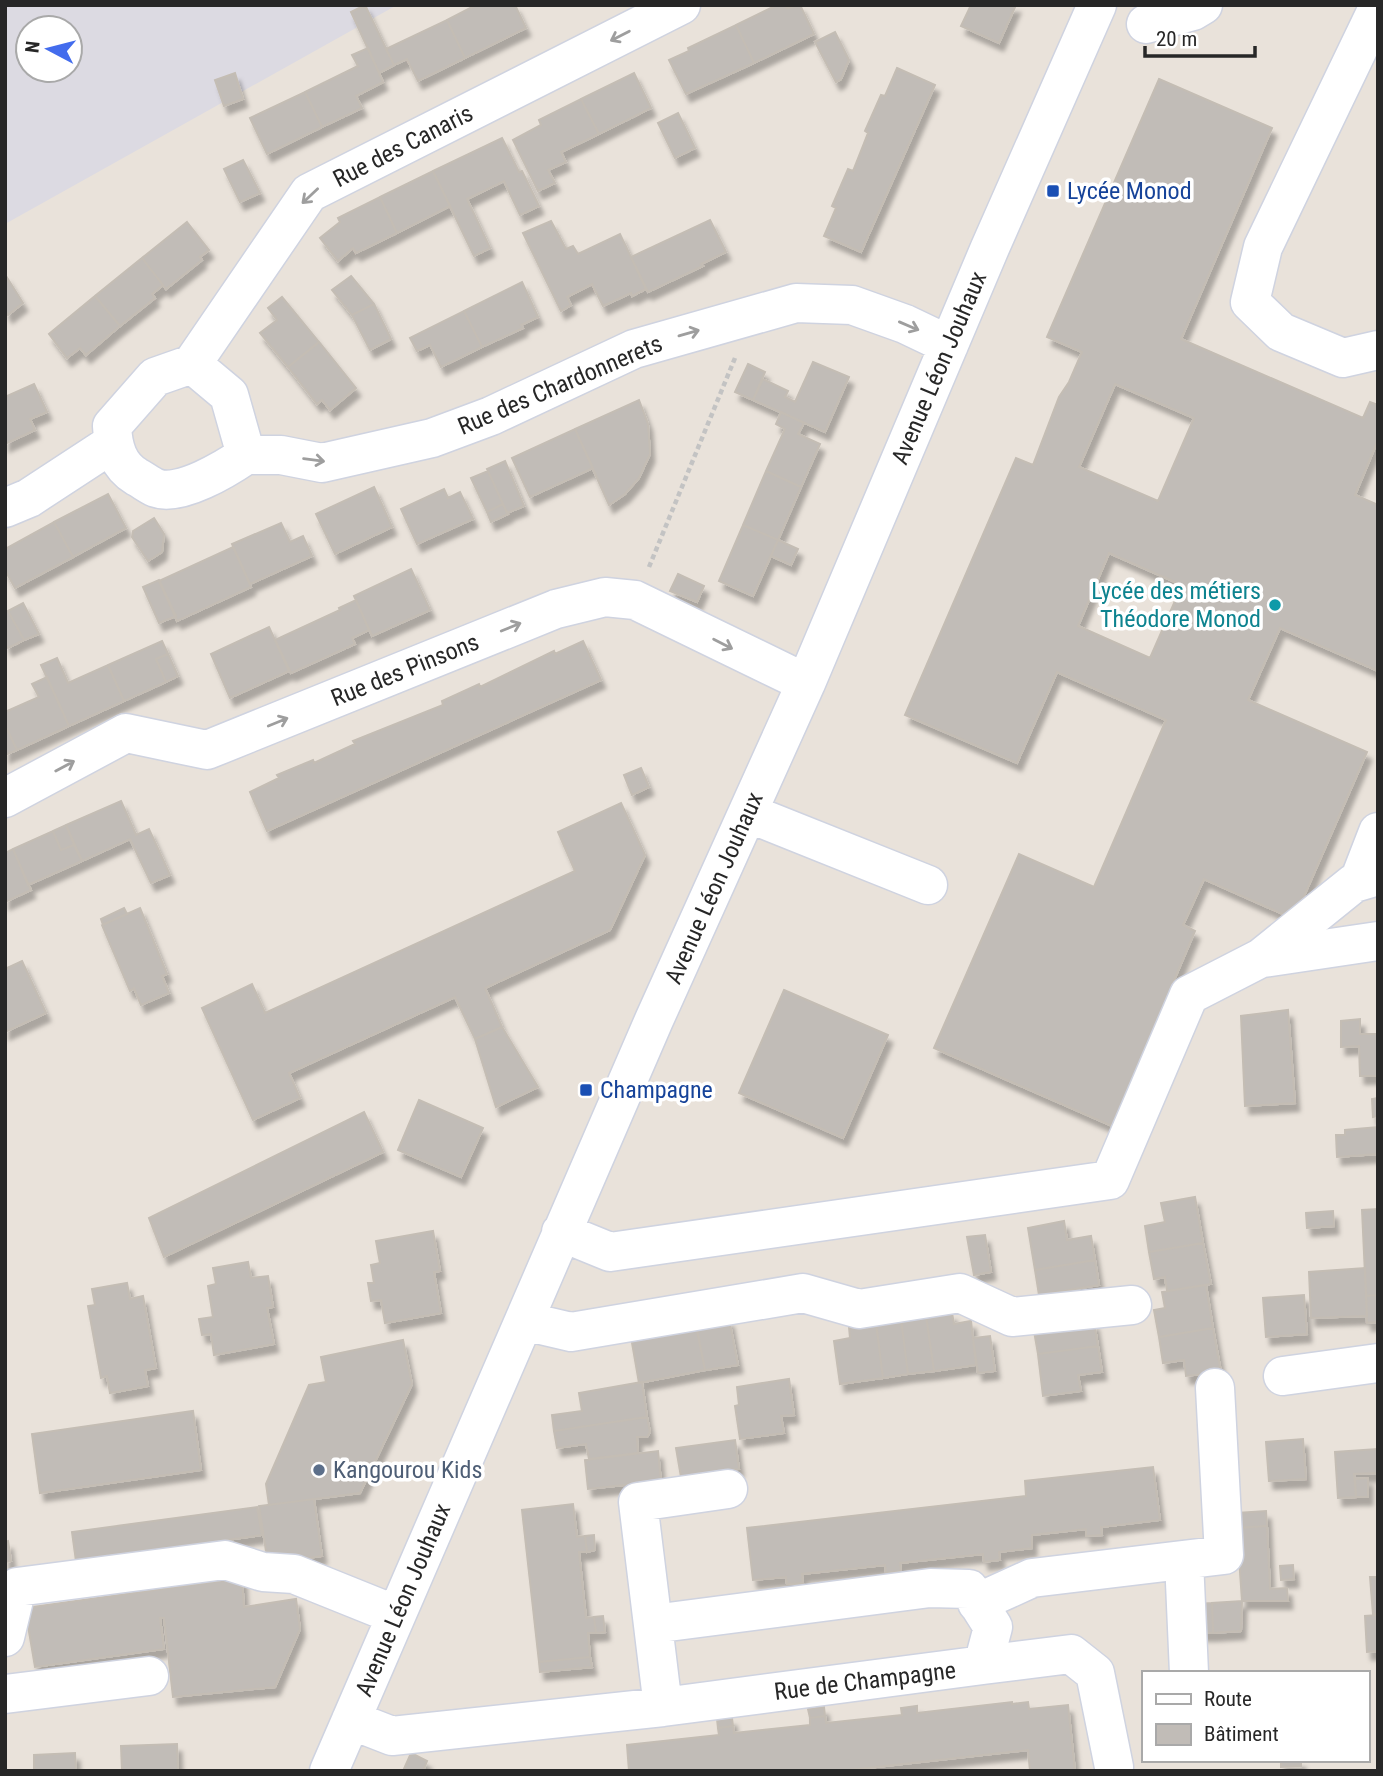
<svg xmlns="http://www.w3.org/2000/svg" width="1383" height="1776" viewBox="0 0 1383 1776" font-family="'Roboto Condensed',sans-serif">
  <style>
    .industrial { fill: #dcdae2; fill-rule: evenodd }
    .building { fill: #c1bcb7; stroke: #c4bdb4; stroke-width: 2; fill-rule: evenodd; filter: url(#shadow) }
    .lines { fill: none; stroke-linecap: round; stroke-linejoin: round }
    .minor-casing { stroke: #cfd3e0; stroke-width: 41 }
    .path { stroke: #c3c3c3; stroke-width: 4.5; stroke-dasharray: 5 3.5; stroke-linecap: butt }
    .minor { stroke: #fff; stroke-width: 38 }
    .oneway { stroke: #9e9e9e }
    .transit-dot { fill: #1a4fb4; stroke: #fff; stroke-width: 2.5 }
    .culture-dot { fill: #0f9aa8; stroke: #fff; stroke-width: 2.5 }
    .service-dot { fill: #5c6f8a; stroke: #fff; stroke-width: 2.5 }
    .labels { text-anchor: middle; dominant-baseline: central; stroke-width: 7; stroke-linejoin: round; paint-order: stroke }
    .street-label { font-size: 24px; fill: #272727; stroke: #fff }
    .transit-label { font-size: 24px; fill: #164399; stroke: #fff; text-anchor: start }
    .culture-label { font-size: 24px; fill: #0d838f; stroke: #fff; text-anchor: end }
    .service-label { font-size: 24px; fill: #4e5e75; stroke: #fff; text-anchor: start }
  </style>
  <defs>
    <filter id="shadow"><feDropShadow dx="4.5" dy="8" stdDeviation="2" flood-color="#0004"/></filter>
  </defs>
  <rect width="100%" height="100%" fill="#e9e2da"/>
  <path class="industrial" d="M5,5H397L5,224ZM28,28H70V70H28Z"/>
  <path class="building" d="M365,5L394,65L379,73L351,12Z
    M476,5H515L526,28L465,58L447,20Z
    M777,5H785L787,8L800,5L814,34L754,63L736,25Z
    M971,5H1016L999,43L961,26Z
    M447,20L465,58L418,81L407,59L394,65L386,49Z
    M736,25L754,63L686,94L669,60L689,51L688,48Z
    M835,32L849,60L841,79L836,82L815,42Z
    M368,48L383,82L356,96L362,108L322,127L305,92L358,66L352,55Z
    M897,68L935,85L861,252L824,236L836,208L832,206L848,169L853,171L868,133L865,131L881,95L885,96Z
    M235,73L243,99L224,106L215,80Z
    M634,73L651,108L599,134L581,99Z
    M1159,79L1272,128L1181,339L1363,418L1370,402L1378,405V440L1355,495L1378,505V671L1280,628L1248,700L1367,752L1294,919L1204,879L1183,925L1195,931L1112,1126L934,1048L1019,854L1094,887L1166,720L1057,672L1017,763L905,715L1016,458L1033,465L1059,397L1069,382L1082,352L1047,337ZM1115,384L1194,418L1158,501L1079,467ZM1109,553L1182,585L1150,658L1078,626Z
    M305,92L322,127L267,154L250,118Z
    M581,99L599,134L561,152L566,162L548,170L555,183L538,191L513,140L541,125L539,120Z
    M678,113L695,148L675,158L658,123Z
    M502,138L519,172L522,171L539,206L520,215L504,181L467,199L490,248L474,256L433,171Z
    M243,160L260,193L240,202L224,169Z
    M433,171L450,206L397,233L380,197Z
    M380,197L397,233L356,253L353,248L338,261L320,238L340,222L338,218Z
    M710,220L726,252L701,264L703,266L648,292L631,257Z
    M551,221L566,249L573,246L578,254L620,234L646,289L632,296L631,293L603,306L592,284L567,297L571,305L561,311L523,233Z
    M187,222L209,250L200,257L202,260L166,289L142,258Z
    M142,258L163,285L152,294L155,298L120,326L95,296Z
    M6,276L23,303L8,315L5,310Z
    M351,276L374,304L352,315L332,290Z
    M522,282L538,317L521,325L523,328L482,347L464,311Z
    M95,296L120,326L86,355L80,348L67,358L49,334Z
    M282,297L319,342L288,367L260,333L277,320L268,308Z
    M374,304L391,339L370,350L352,315Z
    M464,311L482,347L441,367L430,345L417,351L410,338Z
    M319,342L356,388L330,410L322,400L317,404L288,367Z
    M813,362L849,377L825,432L753,400L763,379L788,391L785,397L795,402Z
    M748,364L765,372L753,400L735,392Z
    M34,384L47,412L30,419L35,430L5,444V397Z
    M639,400L648,424L650,454L639,478L625,494L609,505L575,429Z
    M781,412L804,423L798,434L820,444L801,487L766,471L785,429L776,424Z
    M575,429L593,468L530,497L512,458Z
    M505,461L524,506L507,513L487,469Z
    M488,471L503,504L487,512L471,478Z
    M766,471L801,487L778,540L743,525Z
    M374,487L392,527L335,554L316,514Z
    M444,489L448,498L460,492L473,519L417,544L401,509Z
    M108,494L126,528L73,557L54,522Z
    M503,504L508,514L491,522L487,512Z
    M154,518L164,534L162,552L148,561L132,537L133,531Z
    M54,522L73,557L15,588L5,570V549Z
    M281,523L290,542L303,536L312,556L250,584L232,544Z
    M743,525L778,540L753,596L719,581Z
    M778,540L798,549L791,565L771,556Z
    M233,547L251,587L177,621L159,581Z
    M411,569L430,610L372,636L354,596Z
    M678,574L704,586L697,602L670,591Z
    M159,580L176,616L159,623L143,587Z
    M356,600L369,630L352,638L355,644L291,673L275,640L340,610L339,608Z
    M23,603L39,634L24,640L8,611Z
    M8,611L24,640L8,648L5,643V612Z
    M269,627L289,671L230,698L211,654Z
    M162,641L168,654L156,659L166,682L124,701L108,665Z
    M583,641L601,680L267,831L250,792L279,778L277,775L313,760L314,763L355,744L353,741L443,705L442,701L479,684L480,687L554,651L555,654Z
    M168,654L178,676L166,682L156,659Z
    M57,658L68,683L108,665L124,701L69,726L41,665Z
    M47,677L69,726L17,750L5,725V712L39,697L32,684Z
    M5,725L17,750L5,755Z
    M641,768L649,787L632,795L624,775Z
    M121,801L136,835L149,829L170,875L151,883L130,839L82,861L66,825Z
    M621,803L645,855L610,930L485,988L502,1027L475,1039L455,997L289,1073L300,1098L253,1120L202,1008L252,984L265,1013L575,871L558,832Z
    M66,825L74,845L61,850L53,831Z
    M53,831L61,850L74,845L82,861L28,885L13,849Z
    M13,849L31,890L5,902V853Z
    M124,908L127,914L103,925L101,919Z
    M140,908L167,974L162,976L169,993L141,1005L134,988L130,991L102,925Z
    M22,961L46,1013L5,1032V969Z
    M784,990L888,1035L843,1138L739,1093Z
    M1288,1010L1295,1103L1245,1106L1241,1016Z
    M1360,1019V1034H1378V1076H1360L1359,1046L1341,1047V1021Z
    M502,1027L538,1087L496,1107L475,1039Z
    M1378,1098V1116L1373,1117L1372,1099Z
    M419,1100L483,1128L461,1177L398,1150Z
    M364,1112L383,1152L164,1257L149,1218Z
    M1378,1127V1154L1337,1157L1336,1135H1345V1130Z
    M1195,1197L1203,1243L1149,1252L1145,1226L1165,1222L1161,1203Z
    M1378,1209V1295L1366,1296L1362,1210Z
    M1333,1211L1334,1226L1307,1228L1306,1213Z
    M1064,1221L1067,1240L1091,1236L1095,1260L1035,1270L1028,1228Z
    M433,1231L440,1271L434,1272L441,1313L385,1323L381,1300L371,1301L368,1283H374L371,1265L380,1263L376,1241Z
    M985,1235L991,1272L974,1275L967,1237Z
    M1203,1243L1211,1284L1167,1291L1165,1277L1154,1279L1149,1252Z
    M1095,1260L1099,1285L1039,1295L1035,1270Z
    M248,1262L251,1278L268,1276L273,1307L267,1308L274,1344L214,1355L211,1334L202,1335L199,1319L213,1317L208,1286L216,1284L213,1268Z
    M1365,1268L1367,1316L1311,1318L1309,1272Z
    M127,1283L130,1299L143,1296L156,1368L145,1370L148,1386L110,1393L107,1376L101,1378L88,1306L95,1305L92,1289Z
    M1206,1285L1213,1328L1159,1337L1154,1310L1165,1308L1162,1292Z
    M1304,1295L1307,1334L1266,1337L1263,1298Z
    M1378,1295V1322L1367,1323L1366,1296Z
    M952,1313L954,1324L971,1321L976,1365L934,1371L926,1316Z
    M926,1316L934,1371L908,1374L901,1319Z
    M729,1319L738,1365L705,1370L696,1325Z
    M901,1319L908,1374L883,1378L876,1323Z
    M1094,1322L1098,1346L1038,1354L1034,1331Z
    M876,1323L883,1378L840,1384L834,1341L850,1338L849,1327Z
    M696,1325L705,1370L639,1383L631,1337Z
    M1213,1328L1221,1372L1186,1376L1184,1360L1163,1363L1159,1337Z
    M990,1336L995,1371L978,1373L973,1338Z
    M403,1340L412,1384L360,1493L269,1505L266,1484L309,1385L326,1382L321,1357Z
    M1098,1346L1102,1372L1078,1375L1081,1391L1043,1396L1038,1354Z
    M789,1379L794,1415L781,1416L784,1433L740,1439L735,1406L739,1405L737,1387Z
    M642,1382L647,1417L554,1431L552,1415L582,1411L579,1393Z
    M193,1411L201,1470L40,1493L32,1434Z
    M647,1417L650,1432L647,1437H637L638,1453L589,1459L586,1444L557,1448L554,1431Z
    M1303,1439L1306,1479L1269,1481L1266,1442Z
    M735,1440L739,1469L681,1477L676,1448Z
    M1377,1449L1378,1473L1354,1474L1356,1497L1338,1498L1335,1452Z
    M658,1451L661,1481L588,1489L585,1460Z
    M1153,1467L1160,1520L1101,1527L1102,1535L1086,1536V1529L1032,1535V1548L999,1552L1000,1560L984,1562L983,1554L900,1563L901,1571L886,1573L885,1565L802,1574L803,1583L787,1584L786,1577L753,1580L747,1528L1026,1496L1025,1481Z
    M1368,1478V1497H1356L1355,1479Z
    M314,1499L322,1556L268,1564L259,1506Z
    M573,1504L577,1537L585,1536L587,1552H579L586,1618L594,1617L596,1633H588L590,1657L539,1662L522,1510Z
    M257,1507L262,1535L76,1561L72,1532Z
    M1266,1511L1267,1526L1237,1528V1513Z
    M1267,1526L1270,1589L1287,1588L1288,1601H1242L1237,1528Z
    M594,1535L595,1550L587,1552L585,1536Z
    M8,1541L11,1561L5,1562V1542Z
    M1293,1565L1294,1579L1281,1580L1280,1566Z
    M1370,1577H1378V1613L1373,1614Z
    M242,1578L244,1607L296,1599L300,1629L275,1687L173,1697L164,1618H160L164,1649L35,1667L25,1608Z
    M1242,1601L1241,1631L1213,1633L1212,1603Z
    M1212,1603L1213,1633H1198L1196,1604Z
    M1378,1615V1651L1367,1652L1365,1616Z
    M603,1616L605,1632L596,1633L594,1617Z
    M590,1657L592,1667L540,1672L539,1662Z
    M1012,1702V1704L1028,1702L1029,1709L1068,1705L1075,1771H1030L1028,1750L841,1771H629L627,1745L719,1735L718,1728L733,1726L734,1733L810,1725V1718L825,1716L826,1723L902,1715L901,1708L917,1706V1713Z
    M824,1707L825,1716L810,1718L808,1709Z
    M732,1718L733,1726L718,1728L717,1719Z
    M177,1744L178,1770L122,1771L121,1746Z
    M75,1753L76,1771H34V1755Z
    M411,1753L427,1761L423,1771H403Z
    M1281,1760H1301V1766L1281,1767Z"/>
  <g class="lines">
    <defs>
      <path id="minor" d="M1376,12L1263,247L1250,302L1281,332L1343,358L1378,350
        M1146,24L1193,11L1203,5
        M192,364L309,193L681,5
        M192,364L229,395L246,455C227,468 180,497 156,488C149,485 143,480 137,477C118,466 113,447 112,426L155,377Z
        M246,455H281L322,463L432,438L491,416L634,349L796,303L852,305L905,324L949,345
        M5,508L29,498L113,443
        M5,798L126,733L207,750L556,609L605,597L635,600L806,683
        M748,813L928,885
        M1359,881L1378,832
        M1263,958L1378,941
        M561,1232L610,1252L1110,1180L1189,995L1261,958L1354,883L1378,876
        M524,1321L571,1332L803,1293L859,1309L960,1293L1012,1317L1132,1305
        M1283,1376L1378,1363
        M1184,1560L1189,1673
        M977,1603L1032,1578L1224,1555L1215,1388
        M5,1637L17,1587L225,1560L263,1572L294,1574L396,1615
        M983,1665L1071,1654L1095,1673L1114,1767
        M5,1694L149,1676
        M663,1707L638,1502L728,1489
        M351,1720L392,1736L663,1707L983,1665L993,1627L969,1589L930,1588L653,1624
        M329,1771L654,1020L806,683L989,250L1097,5"/>
    </defs>
    <use href="#minor" class="minor-casing"/>
    <path class="path" d="M649,567L735,358"/>
    <use href="#minor" class="minor"/>
  </g>
  <defs><path id="oneway-shaft" d="M-6 0H5M1.5-3L5.5 0L1.5 3" fill="none" stroke-width="1.6" stroke-linecap="round" stroke-linejoin="round" transform="scale(1.75)"/></defs>
  <g class="oneway">
    <use href="#oneway-shaft" transform="translate(620 36) rotate(153)"/>
    <use href="#oneway-shaft" transform="translate(310 196) rotate(137)"/>
    <use href="#oneway-shaft" transform="translate(909 326) rotate(23)"/>
    <use href="#oneway-shaft" transform="translate(689 333) rotate(-16)"/>
    <use href="#oneway-shaft" transform="translate(314 460) rotate(7)"/>
    <use href="#oneway-shaft" transform="translate(511 627) rotate(-22)"/>
    <use href="#oneway-shaft" transform="translate(723 644) rotate(27)"/>
    <use href="#oneway-shaft" transform="translate(278 722) rotate(-22)"/>
    <use href="#oneway-shaft" transform="translate(65 766) rotate(-28)"/>
  </g>
  <g class="transit-dot">
    <rect x="1046" y="184" width="14" height="14" rx="3.5"/>
    <rect x="579" y="1083" width="14" height="14" rx="3.5"/>
  </g>
  <circle class="culture-dot" cx="1275" cy="605" r="7"/>
  <circle class="service-dot" cx="319" cy="1470" r="7"/>
  <g class="labels">
    <g class="street-label">
      <text transform="translate(403 146) rotate(-27)">Rue des Canaris</text>
      <text transform="translate(939 368) rotate(-67)">Avenue Léon Jouhaux</text>
      <text transform="translate(560 385) rotate(-23)">Rue des Chardonnerets</text>
      <text transform="translate(405 670) rotate(-22)">Rue des Pinsons</text>
      <text transform="translate(714 888) rotate(-66)">Avenue Léon Jouhaux</text>
      <text transform="translate(403 1600) rotate(-67)">Avenue Léon Jouhaux</text>
      <text transform="translate(865 1681) rotate(-7)">Rue de Champagne</text>
    </g>
    <g class="transit-label">
      <text x="1067" y="191">Lycée Monod</text>
      <text x="600" y="1090">Champagne</text>
    </g>
    <g class="culture-label">
      <text x="1261" y="591">Lycée des métiers<tspan x="1261" dy="28">Théodore Monod</tspan></text>
    </g>
    <g class="service-label">
      <text x="333" y="1470">Kangourou Kids</text>
    </g>
  </g>
  <rect width="1383" height="1776" fill="none" stroke="#272727" stroke-width="14"/>
  <rect x="1142" y="1671" width="228" height="91" fill="#ffffff" stroke="#a9a9a9" stroke-width="2"/>
  <rect x="1156" y="1694" width="35" height="10" fill="#ffffff" stroke="#a9a9a9" stroke-width="2"/>
  <text x="1204" y="1706" font-size="21" fill="#272727">Route</text>
  <rect x="1156" y="1724" width="35" height="21" fill="#c1bcb7" stroke="#a9a9a9" stroke-width="2"/>
  <text x="1204" y="1741" font-size="21" fill="#272727">Bâtiment</text>
  <g transform="translate(49 49) rotate(277)"><circle r="33" fill="#ffffff" stroke="#a9a9a9" stroke-width="2"/>
  <path d="M0-5L12 26L0 18L-12 26Z" fill="#436ced"/>
  <text y="-10" font-size="19" font-weight="bold" text-anchor="middle" fill="#272727">N</text>
  </g>
  <path d="M1145 46v10h110v-10" fill="none" stroke="#272727" stroke-width="3.5"/>
  <text x="1156" y="46" font-size="21" fill="#272727" stroke="#ffffff" stroke-width="5" paint-order="stroke">20 m</text>
</svg>
